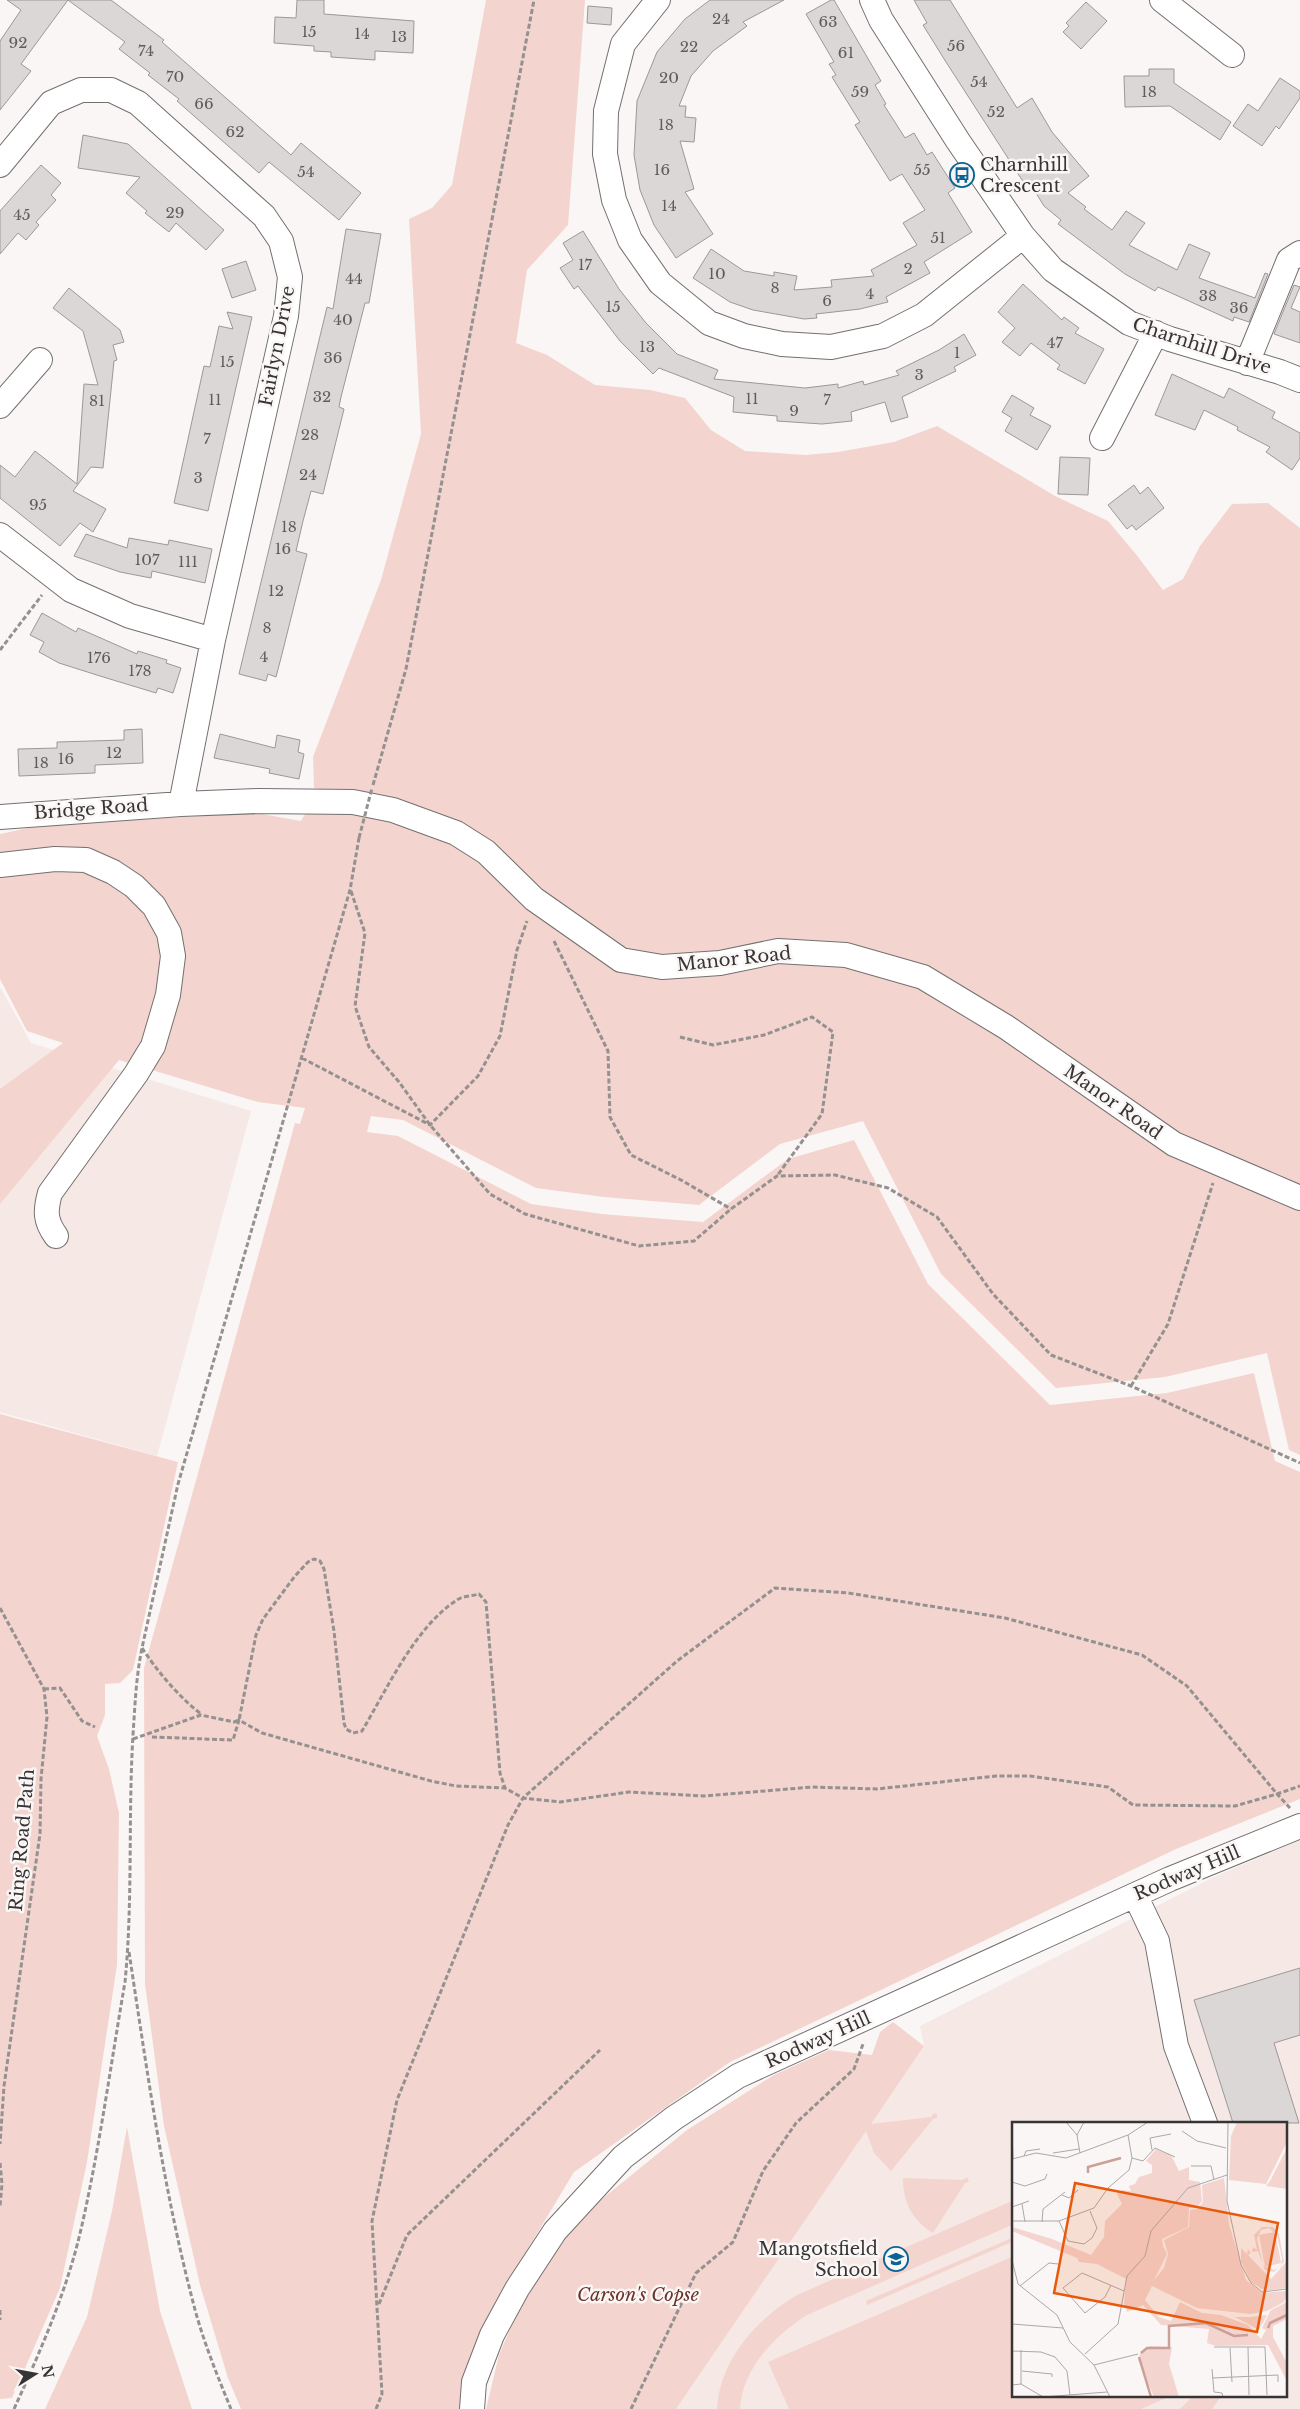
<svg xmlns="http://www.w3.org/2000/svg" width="1300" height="2409" viewBox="0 0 1300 2409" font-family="'Libre Baskerville',serif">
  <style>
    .built { fill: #f5e8e5; fill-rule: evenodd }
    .green { fill: #f4d4ce }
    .building { fill: #dbd7d6; stroke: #9c9897 }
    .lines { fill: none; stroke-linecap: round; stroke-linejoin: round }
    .minor-casing { stroke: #74706f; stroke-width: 26 }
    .path { stroke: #949190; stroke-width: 3; stroke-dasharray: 5 2.5; stroke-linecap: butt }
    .minor { stroke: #fff; stroke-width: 24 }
    .path-bridge { stroke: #949190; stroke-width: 3; stroke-dasharray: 5 2.5; stroke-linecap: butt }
    .labels { text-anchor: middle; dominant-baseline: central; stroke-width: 5; stroke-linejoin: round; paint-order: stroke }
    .number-label { font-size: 15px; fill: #5f5d5c }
    .poi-label { font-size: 18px; fill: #363434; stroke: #faf6f5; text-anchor: start }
    .street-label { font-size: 18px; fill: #363434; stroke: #faf6f5 }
    .park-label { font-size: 18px; font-style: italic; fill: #6b322a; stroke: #faf6f5 }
    .inset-river { fill: none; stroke: #cba098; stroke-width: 2.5 }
    .inset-road { fill: none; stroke: #aca8a8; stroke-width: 1 }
    .view { fill: #e8590c; fill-opacity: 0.15; stroke: #e8590c; stroke-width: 2.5 }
    .inset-edge { fill: none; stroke: #363434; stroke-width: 2.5 }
  </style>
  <rect width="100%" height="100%" fill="#faf6f5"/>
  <path class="built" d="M0,987L31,1043L251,1111L157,1456L0,1412Z
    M1300,1840V2409H676L924,2046L920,2026L1212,1878ZM1014,2123H1286V2395H1014Z"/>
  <path class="green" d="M486,0H585L568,225L527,270L516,343L547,355L595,385L650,390L685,398L711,430L745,451L806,455L838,452L894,442L937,426L1055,496L1108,521L1135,553L1163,590L1183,579L1200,546L1232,504L1268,503L1300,528V1455L1289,1450L1267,1353L1165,1377L1056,1388L941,1274L863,1121L780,1144L699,1205L604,1197L536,1188L403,1120L371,1116L367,1132L398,1136L531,1204L602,1214L703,1222L788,1159L854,1140L928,1284L1050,1405L1167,1393L1254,1373L1275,1461L1300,1472V1799L1176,1849L730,2062L574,2172L497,2300L465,2379L463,2409H241L228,2378L200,2285L164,2126L145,1984L144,1668L295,1123L300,1124L305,1108L258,1102L119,1060L0,1204V1089L63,1043L27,1031L0,979V834L42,825L256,813L301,821L320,789L314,788L313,757L381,580L421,434L409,219L432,208L452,185Z
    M0,1414L178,1462L133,1670L120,1683L105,1684V1715L97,1736L109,1769L119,1813L117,1965L87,2162L60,2288L12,2398L0,2399Z
    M893,2022L924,2046L871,2124L931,2117L934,2113L937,2114V2118L933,2119L891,2171L874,2153L866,2131L676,2409H486L499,2355L525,2295L565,2229L687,2130L774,2075L829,2050L872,2055L880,2032Z
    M127,2127L160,2311L192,2409H45L87,2317L112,2211Z
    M967,2177L969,2182L965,2183L933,2233C912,2220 903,2202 903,2178L963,2180Z
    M1014,2200V2224L807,2315C775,2335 742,2369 740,2409H717C720,2359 757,2319 797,2295Z
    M1014,2237V2241L867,2305L866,2301Z
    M1014,2256V2395H1173L1141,2409H789L768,2362Z
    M1194,2395H1222L1212,2409H1180Z"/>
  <path class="building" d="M7,0H111L164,40L162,42L291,155L301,143L361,193L339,220L269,162L259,173L177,101L179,99L148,75L150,73L119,49L125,42L68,0L21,64L31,71L0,110V41L21,10Z
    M297,0H324V14L414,21L413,53L375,51V60L331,57V52L314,51V46L274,43L275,17L296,18Z
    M710,0H784L743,22L747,26L713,51L691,76L679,106H686L685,117L696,118L694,142L680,141L694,189L685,192L713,234L676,258L654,225L640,190L634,155L637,101L657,52L685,19Z
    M831,0H834L881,81L875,85L886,104L884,105L905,138L914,133L927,155L932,152L955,188L948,193L972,232L924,262L930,273L886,297L888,302L860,309L816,314L817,318L804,319L753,310L730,302L693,278L711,249L744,271L774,276V272L797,276L794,290L832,287L831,280L874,276L871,270L917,245L903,223L925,210L902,174L890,181L855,125L860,122L832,77L836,75L829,64L834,62L806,14Z
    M914,0H950L1017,108L1032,98L1052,132L1089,176L1068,193L1086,207L1084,209L1112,230L1126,211L1145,223L1129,245L1177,270L1189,244L1210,253L1199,278L1255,298L1265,273L1268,274L1249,322L1234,317L1233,321L1158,287L1155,291L1125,274L1058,224L1061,220L1044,206L1028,180L1024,183L946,62L923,25L927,23Z
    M1086,2L1107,21L1081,49L1063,32L1069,26L1066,23Z
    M588,6L612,8L611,25L587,23Z
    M1149,69H1174V83L1231,122L1220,140L1170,106L1125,107L1124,76H1149Z
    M1280,78L1300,91V98L1279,129L1276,126L1262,146L1233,126L1248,104L1258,111Z
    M83,135L128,144L224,230L206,250L176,223L169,232L145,213L147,211L126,193L140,177L78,168Z
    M41,165L61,183L51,195L56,200L36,222L39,225L26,240L18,233L0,254V211Z
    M346,229L381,234L369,303H365L341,397L339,407L344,409L323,494L311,491L303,521L296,551L307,554L282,654L276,677L268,674L266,681L239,674L327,307L333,309Z
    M583,231L619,289L646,323L677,354L718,370L714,379L805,388L838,384V388L863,381L864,385L899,375L896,371L939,350L964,334L976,355L954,367L956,371L902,397L908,417L891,422L885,402L851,412L852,421L822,424L777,421V416L733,412L734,397L659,368L653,374L620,341L578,286L574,289L560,268L573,260L563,243Z
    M246,261L256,290L232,298L222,269Z
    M1023,284L1062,320L1064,317L1079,328L1075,333L1104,349L1085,384L1057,369L1060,365L1031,343L1020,356L1002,342L1015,328L998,312Z
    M1294,285L1300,287L1291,308L1300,312V343L1274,334Z
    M69,288L120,330L124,342L113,345L117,360L114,361L103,468L91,467L73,491L106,509L93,532L80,523L60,546L0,498V465L15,477L35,451L77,484L84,384L98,385L83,331L53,308Z
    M227,312L252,317L208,511L174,503L204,366L210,367L219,326L233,329Z
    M1172,374L1224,398L1229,388L1275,412L1272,418L1300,433V458L1292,470L1266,452L1270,447L1237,430L1238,427L1204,410L1195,430L1155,415Z
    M1012,395L1034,408L1030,415L1051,426L1037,450L1005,431L1012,418L1002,412Z
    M1060,457L1090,458L1088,495L1058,494Z
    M1134,485L1140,494L1148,487L1164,508L1136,530L1132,525L1127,529L1108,505Z
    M86,534L127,548L129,538L168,545L169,540L212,549L205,583L152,571L151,578L120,572L74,556Z
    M42,613L76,632L78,628L137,654L138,651L167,660L166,663L181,668L173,693L158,688L156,693L100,676L59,663L39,652L44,642L30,635Z
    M142,729L143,763L95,765V773L19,776L18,749L57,748V742L124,740V730Z
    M220,734L275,748L277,735L300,740L298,752L304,754L299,779L269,773L270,769L214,758Z
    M1300,1968V2035L1274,2043L1299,2123H1233L1194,2000Z"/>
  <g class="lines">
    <defs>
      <path id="minor" d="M658,0L623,44L606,111L605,154L614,200L630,240L660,283L709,323L744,336L782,344L831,347L883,336L924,315L1023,236
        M872,0L881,20L958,141L1023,236L1053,270L1129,323L1170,339L1280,372L1300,380
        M1162,0L1232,55
        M0,165L51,103L81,90H111L138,103L264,216L281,241L290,277L286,316L213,640L181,804
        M1247,363L1289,260L1300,253
        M0,406L40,360
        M1102,438L1156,333
        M0,535L71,590L130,616L213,640
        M0,817L181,804L259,801L353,802L393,810L456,833L486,852L534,899L621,960L662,967L720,963L778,951L846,955L923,977L1006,1027L1174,1144L1300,1198
        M0,865L55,859L86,860L113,872L134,886L154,906L169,933L173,956L168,995L153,1046L136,1074L50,1193C45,1211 45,1221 56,1236
        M1135,1895L1157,1941L1176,2046L1205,2123
        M472,2409L474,2382L492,2335L517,2289L555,2231L623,2157L674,2118L738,2076L1170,1879L1300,1826"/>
    </defs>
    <use href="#minor" class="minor-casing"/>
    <path class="path" d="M0,650L42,595
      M373,785L406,669L534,0
      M351,891L365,933L355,1006L369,1047L399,1082L430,1125L490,1194L525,1214L639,1246L694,1241L731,1209L777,1176L835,1175L888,1188L937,1217L993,1294L1051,1355L1131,1386L1300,1463
      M554,941L608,1051L610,1117L631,1155L681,1180L731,1209
      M680,1037L713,1045L764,1035L812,1017L833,1032L822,1114L777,1176
      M302,1058L430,1125L478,1076L500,1036L517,950L527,921
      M1131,1386L1168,1324L1213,1183
      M0,1608L44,1689L47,1717L41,1779L40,1834L4,2086L0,2144
      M142,1648C158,1672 178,1696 201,1714
      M44,1689L60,1688L82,1721L95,1727
      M152,1737L233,1740L239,1720L262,1733L431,1781L456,1786L505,1788
      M133,1739L201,1715L234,1722L239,1720L256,1635L263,1619L295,1576L308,1562L314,1559L320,1561L324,1569L334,1631L344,1723L346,1729L353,1733L362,1731C387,1689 415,1627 457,1600C462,1596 472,1596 479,1594L486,1602L500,1773L505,1788L523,1798L560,1802L629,1792L704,1796L812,1787L877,1789L996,1776H1030L1108,1787L1133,1805L1235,1806L1277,1794L1290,1808
      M129,1952C147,2070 163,2187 193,2302C202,2338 217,2375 231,2409
      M0,2163L2,2184L0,2206
      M379,2304L407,2235L600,2050
      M0,2310V2320
      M14,2409C41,2350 68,2288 82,2225C100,2145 111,2063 125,1982C133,1900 128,1817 133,1735C135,1705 136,1677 142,1648L178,1484L350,890L359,838
      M376,2409L382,2394L372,2221L397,2100L508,1825L523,1798L677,1661L775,1588L848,1593L1005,1618L1142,1655L1187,1686L1277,1794L1300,1786
      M631,2409L696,2273L733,2242L763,2171L796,2123L854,2069L863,2044"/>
    <use href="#minor" class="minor"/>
    <path class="path-bridge" d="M359,838L372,788"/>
  </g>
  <defs>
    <symbol id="bus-ring" viewBox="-11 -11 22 22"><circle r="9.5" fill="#faf6f5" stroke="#0a6595" stroke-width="1.5"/><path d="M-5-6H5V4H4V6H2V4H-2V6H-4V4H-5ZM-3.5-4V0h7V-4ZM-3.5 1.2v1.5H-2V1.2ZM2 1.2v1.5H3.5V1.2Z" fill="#0a6595"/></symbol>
    <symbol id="school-ring" viewBox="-11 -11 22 22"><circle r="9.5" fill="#faf6f5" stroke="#0a6595" stroke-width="1.5"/><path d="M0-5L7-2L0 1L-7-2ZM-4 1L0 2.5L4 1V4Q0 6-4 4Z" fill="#0a6595"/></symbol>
  </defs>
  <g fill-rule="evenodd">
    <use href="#bus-ring" x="948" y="161" width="28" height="28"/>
    <use href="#school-ring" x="882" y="2245" width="28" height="28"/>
  </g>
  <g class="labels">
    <g class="number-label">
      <text x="721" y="18">24</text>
      <text x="828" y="21">63</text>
      <text x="309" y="31">15</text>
      <text x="362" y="33">14</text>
      <text x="399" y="36">13</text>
      <text x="18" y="42">92</text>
      <text x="956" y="45">56</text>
      <text x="689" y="46">22</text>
      <text x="146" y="50">74</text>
      <text x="846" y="52">61</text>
      <text x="175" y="76">70</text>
      <text x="669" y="77">20</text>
      <text x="979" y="81">54</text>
      <text x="860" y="91">59</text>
      <text x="1149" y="91">18</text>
      <text x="204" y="103">66</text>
      <text x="996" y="111">52</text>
      <text x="666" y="124">18</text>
      <text x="235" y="131">62</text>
      <text x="662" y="169">16</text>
      <text x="922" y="169">55</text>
      <text x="306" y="171">54</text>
      <text x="669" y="205">14</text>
      <text x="175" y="212">29</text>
      <text x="22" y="214">45</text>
      <text x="938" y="237">51</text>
      <text x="585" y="264">17</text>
      <text x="908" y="268">2</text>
      <text x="717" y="273">10</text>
      <text x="354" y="278">44</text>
      <text x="775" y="287">8</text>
      <text x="870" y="293">4</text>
      <text x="1208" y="295">38</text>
      <text x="827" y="300">6</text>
      <text x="613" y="306">15</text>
      <text x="1239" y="307">36</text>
      <text x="343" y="319">40</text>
      <text x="1055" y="342">47</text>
      <text x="647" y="346">13</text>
      <text x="957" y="352">1</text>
      <text x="333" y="357">36</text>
      <text x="227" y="361">15</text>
      <text x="919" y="374">3</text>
      <text x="322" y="396">32</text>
      <text x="752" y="398">11</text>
      <text x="215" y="399">11</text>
      <text x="827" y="399">7</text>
      <text x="97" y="400">81</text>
      <text x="794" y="410">9</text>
      <text x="310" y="434">28</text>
      <text x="207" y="438">7</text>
      <text x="308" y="474">24</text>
      <text x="198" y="477">3</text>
      <text x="38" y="504">95</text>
      <text x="289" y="526">18</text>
      <text x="283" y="548">16</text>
      <text x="147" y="559">107</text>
      <text x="188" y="561">111</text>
      <text x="276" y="590">12</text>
      <text x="267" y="627">8</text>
      <text x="264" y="656">4</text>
      <text x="99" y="657">176</text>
      <text x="140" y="670">178</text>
      <text x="114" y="752">12</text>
      <text x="66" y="758">16</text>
      <text x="41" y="762">18</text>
    </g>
    <g class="poi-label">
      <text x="980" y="165">Charnhill<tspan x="980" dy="21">Crescent</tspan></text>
      <text x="878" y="2249" text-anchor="end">Mangotsfield<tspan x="878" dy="21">School</tspan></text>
    </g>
    <g class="street-label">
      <text transform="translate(277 346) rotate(-79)">Fairlyn Drive</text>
      <text transform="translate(1202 346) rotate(18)">Charnhill Drive</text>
      <text transform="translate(91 809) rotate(-4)">Bridge Road</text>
      <text transform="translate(734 959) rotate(-6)">Manor Road</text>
      <text transform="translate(1113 1102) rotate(35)">Manor Road</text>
      <text transform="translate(22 1840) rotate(-85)">Ring Road Path</text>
      <text transform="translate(1187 1873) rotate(-23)">Rodway Hill</text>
      <text transform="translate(818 2040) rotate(-24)">Rodway Hill</text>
    </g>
    <g class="park-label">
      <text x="638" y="2295">Carson's Copse</text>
    </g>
  </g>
  <g transform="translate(1012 2122)">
    <rect width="275" height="275" fill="#faf6f5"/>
    <path d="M225,0H275V20L254,62L217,58L219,14ZM275,26V67L254,64L258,59ZM144,27L159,33L167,49L177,45V58L188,60L190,79L185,86H177L176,105L150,117L151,124L155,132L142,158L152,146L156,132L152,118L177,105L178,88L186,87L191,80L190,63L212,56L217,102L234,158L250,171L275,169V173L272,180L255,189L238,192L185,186L140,164L133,178L147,195L159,199L168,180L190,191L209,193L236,203L249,217L254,208L250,206L259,188L275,180V197L261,204V215L275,241V259L256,223L204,224L195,221L197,207L149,203L131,183L115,190L112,181L114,157L85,142L67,140L65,136L0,109V105L40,117L79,133L92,115L93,99L110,82L105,72L110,68L119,69L117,64L123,62L127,55L140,51V43L134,39ZM250,105H261L267,112L272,140L262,150L253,148L246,129L240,130L241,125L245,128L242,113ZM257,106L265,113L270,136L269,144L262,148L251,143L245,117L249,108ZM263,110L269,141L253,145L247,113ZM229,126L235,132L236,127L239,131L236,133L259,157L275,139V166L253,169L239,160L229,140ZM255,193L247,208L223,195H239ZM138,224L160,225L157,242L167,275H142L126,238L129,230Z" fill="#f4d4ce" fill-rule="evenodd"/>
    <path class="inset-river" d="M76,51V45L109,36M256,206L258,201L275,193M129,231L135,226H157V204L194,201L222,214L236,213M127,235L139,275"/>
    <path class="inset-road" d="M54,0L65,13M216,0L215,79L229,143L239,161L250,170L275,167M170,9L185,19L214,26M0,11L1,37M140,28L138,16L159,12M41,31L67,27M68,31L65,13L72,0M12,34L14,29L28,27M120,36L131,39L143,26L163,35M0,37L24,31L54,36L116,13L136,0M179,44H199L202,58M0,60L13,64L33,57L35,52M50,73L57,76L66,68M10,82L13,100M0,85L17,79M0,99H47L82,86L96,66L117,48L120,36L116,13M47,99L56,119L72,122L80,116L85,106L78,89M30,100L31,87L53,70M0,138L6,162L45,193L58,220L82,243L98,275M99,163L93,175L73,191L51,166L70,151L112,169M8,164L37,141L46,142M0,202L51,206M202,225H253L255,273M236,225L237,273M218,226L220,260M9,228V262M0,229L29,230L43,235L55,249L58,273M73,232L106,202L115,154L133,134L139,109L176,66L215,53M82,243L126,232M200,247L202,270L210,271L211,275M10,249L40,252V255M200,256L266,253V260M0,263L9,262L31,275L95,270M235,275H259"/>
    <path class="view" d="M63,61L266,101L245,210L42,171Z"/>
    <rect width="275" height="275" class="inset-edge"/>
  </g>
  <g transform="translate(35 2374) rotate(79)" stroke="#faf6f5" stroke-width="4" paint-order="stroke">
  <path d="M0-4L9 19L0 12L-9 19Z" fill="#363434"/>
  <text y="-8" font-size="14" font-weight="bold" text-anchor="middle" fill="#363434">N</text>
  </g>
</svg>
